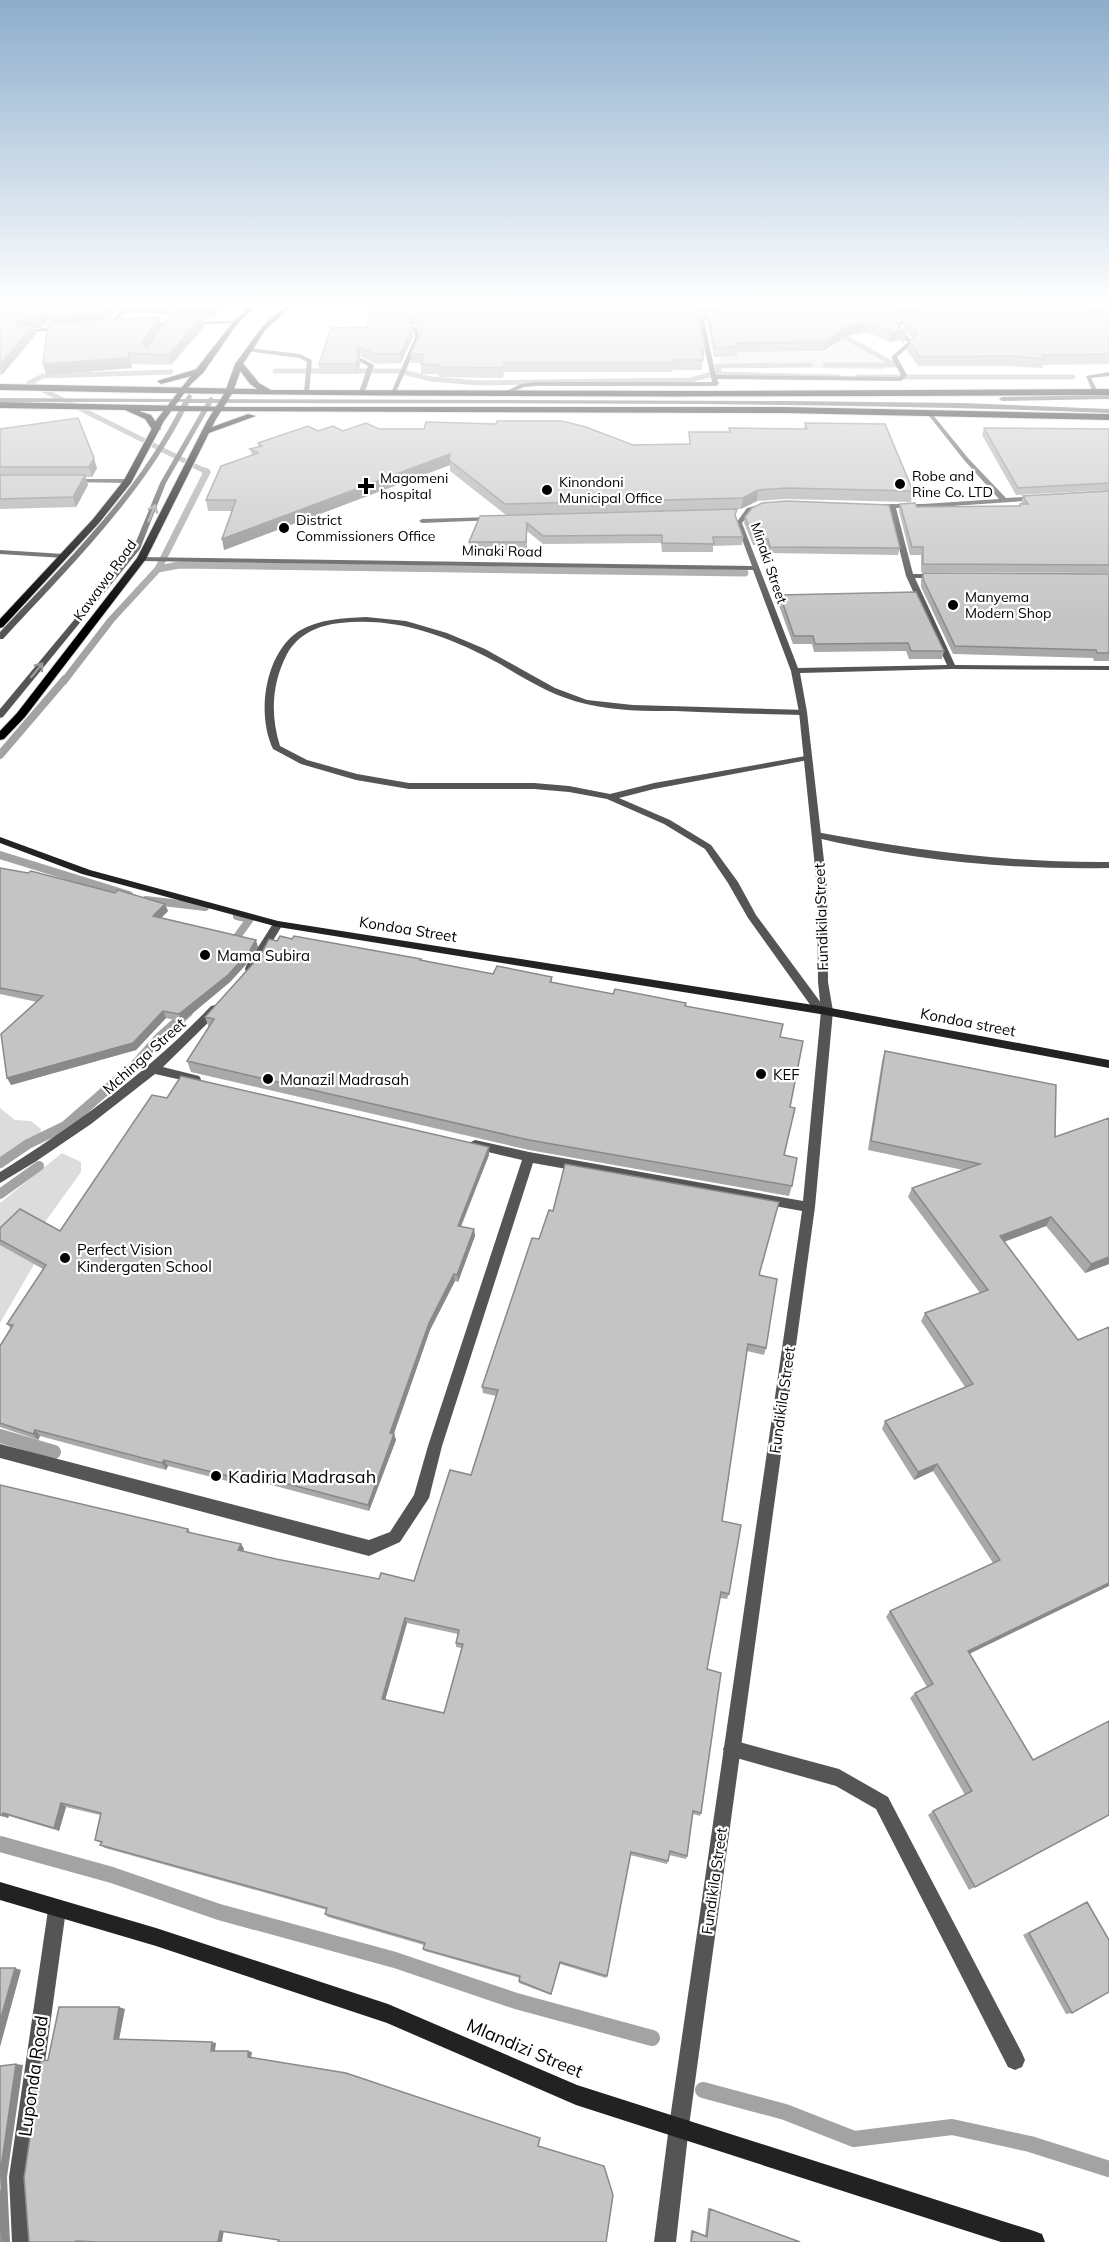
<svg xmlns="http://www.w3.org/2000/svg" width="1109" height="2242" viewBox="0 0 1109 2242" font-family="Mulish,sans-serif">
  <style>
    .green { fill: #dcdcdc }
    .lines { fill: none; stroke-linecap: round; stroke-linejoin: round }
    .stream-far5 { stroke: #a3a3a3; stroke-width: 5 }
    .stream-far4 { stroke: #a3a3a3; stroke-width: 7 }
    .stream-far3 { stroke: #a3a3a3; stroke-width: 8 }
    .stream-far2 { stroke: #a3a3a3; stroke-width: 10 }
    .stream-far1 { stroke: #a3a3a3; stroke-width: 14 }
    .stream { stroke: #a3a3a3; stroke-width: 16 }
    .primary-casing { stroke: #dbdbdb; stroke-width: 2 }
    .highway-casing { stroke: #dbdbdb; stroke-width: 2 }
    .lane { fill: #555; fill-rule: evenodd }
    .street { fill: #555; fill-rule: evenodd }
    .secondary { fill: #222; fill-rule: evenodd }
    .primary { fill: #000; fill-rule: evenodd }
    .highway { fill: #000; fill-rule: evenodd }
    .wall { fill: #a9a9a9; fill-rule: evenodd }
    .shaded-wall { fill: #898989 }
    .building { fill: #c4c4c4; stroke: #898989; stroke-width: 1.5; fill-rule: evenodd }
    .oneway { stroke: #999 }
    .poi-dot { fill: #000; stroke: #fff; stroke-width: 2 }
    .labels { text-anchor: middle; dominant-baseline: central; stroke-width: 4.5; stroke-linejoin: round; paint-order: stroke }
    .far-poi-label { font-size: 14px; fill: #000; stroke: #fff; text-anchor: start }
    .far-street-label { font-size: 14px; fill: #000; stroke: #fff }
    .street-label { font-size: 15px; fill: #000; stroke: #fff }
    .poi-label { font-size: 15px; fill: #000; stroke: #fff; text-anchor: start }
    .near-poi-label { font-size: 18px; fill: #000; stroke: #fff; text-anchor: start }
    .near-street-label { font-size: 18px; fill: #000; stroke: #fff }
  </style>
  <rect width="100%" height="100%" fill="#fff"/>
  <path class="green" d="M827,321L886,367L882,370L726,365L719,361V351L825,352L833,347L808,334Z
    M0,1108L15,1120L31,1121L41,1129L40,1141L0,1169Z
    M62,1153L81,1162V1172L43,1225V1249L0,1323V1203Z"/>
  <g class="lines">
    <path class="stream-far5" d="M825,365H895L832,330
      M275,371H399L431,379L479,383L690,380L713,374L839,377
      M720,374L717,366L810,365
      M857,377H1073
      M29,383L43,376L171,372
      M29,383L207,472"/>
    <path class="stream-far4" d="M158,569L179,565L745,573
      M64,681L111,620L158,569L207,472L205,471"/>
    <path class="stream-far3" d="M0,755L65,679
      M0,855L129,895
      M146,900L205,907
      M231,945L250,919L237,916"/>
    <path class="stream-far2" d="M230,947L233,943
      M0,1163L28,1144L65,1126L135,1065L158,1039L188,1012
      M0,1194L39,1166"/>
    <path class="stream-far1" d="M0,1436L54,1452"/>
    <path class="stream" d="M0,1844L112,1875L219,1912L395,1960L516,2001L652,2038
      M703,2090L785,2112L854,2139L952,2127L1030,2144L1109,2169"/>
    <defs>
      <path id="primary" d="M249,307H256L237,324L203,373L191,384L164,421L131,483L99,523L3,627L0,628V619L93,519L124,480L157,419L233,322Z
        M284,307H291L266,329L243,364L233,392L215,421L146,559L25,717L4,739L0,740V731L17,713L137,558L207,421L225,392L235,364L262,327Z"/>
      <path id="highway" d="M236,362H242L259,383L271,390L718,391L1109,389V395C739,397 370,398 0,390V384L257,389L250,384L235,364Z
        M200,368L204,371L203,373L161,384L157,381Z
        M0,402L235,407H784L1109,414V420L784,413L139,411L151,415L161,429L156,432L153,431L145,419L125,410L0,408Z
        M248,414L256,416L209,433L201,431Z"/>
    </defs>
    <use href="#primary" class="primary-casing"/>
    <use href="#highway" class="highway-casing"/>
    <path class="lane" d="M936,307H943L900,325L902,332L914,342L897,357L907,375L901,381L717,379L719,384L716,386H537L524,387L505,395L502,393L521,384L537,382H712L698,319L722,310L724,313L704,320L716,375L899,377L901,375L891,357L908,342L898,334L894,324Z
      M124,309H162L177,313L173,322L235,321L238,323L171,325L167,330L164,328L166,325L140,324L168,322L172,315L162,313H125L112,325H108V323Z
      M63,326L65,329L22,333L19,331Z
      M412,327H416L421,337L396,392L391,393L415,337Z
      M249,348L300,354L312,360L309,393L304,392L307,362L299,358L247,351Z
      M361,358L374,365L365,392L362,394L359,392L368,366L359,361Z
      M1109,372V376L1091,378L1098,392L1093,393L1086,376Z
      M189,394L192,396L191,399H208L211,397L214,399L787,401L961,403L1109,409V413C810,401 511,404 212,403L166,483L140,549L3,717L0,718V709L133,549L160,483L206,403H189C144,494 71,565 3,639H0V632C67,560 139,492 183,402H0V398L185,399Z
      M1109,395V399L1002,401L999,399L1002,397Z
      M0,550L64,554L68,556L64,558L0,554Z
      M366,617L406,621L447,633L485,649L555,688L587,700L633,705L806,710V714L803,715C761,714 718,713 676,711C646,711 615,711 586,704C554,697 527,680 500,664C451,637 397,616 340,623C319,625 298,634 287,654C272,683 270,714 280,746L307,760L357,774L409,783H534L569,786L610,794L654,783L811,755V759L808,760L654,789L619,798L670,820L711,845L738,882L756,915L824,1007L826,1010L824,1013H816L748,918L728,883L705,849L664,824L607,799L569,792L534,789H409L356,780L301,764L273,749C256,714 265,653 299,631C319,619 343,618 366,617Z
      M816,832C913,850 1010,863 1109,862V868C1011,870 908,860 813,837V833Z
      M732,1740L839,1769L888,1797L1022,2053L1025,2060L1022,2067L1015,2070L1008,2067L876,1809L836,1786L726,1755L723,1749L726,1743Z"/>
    <path class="street" d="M1104,307H1109V309L1091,317L1086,316Z
      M929,410L968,458L1006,498L1039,496L1042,498L1039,500L923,508H896L913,574H938L942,576L938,578H915L955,665L1109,666V670L952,669L800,673L807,712L827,887L828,982L833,1011L815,1207L689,2126L676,2242H654L669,2126L802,1211L533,1163L442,1446L429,1498L400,1542L369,1556L0,1458V1444L369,1540L390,1532L414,1495L428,1446L522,1160L471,1148L469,1145L471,1142L475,1140L529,1152L803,1201L821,1011L818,982L817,887L799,712L791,671L753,570L141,561L137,559L138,557L752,566L736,523L747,508L766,503L768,504V506L752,511L742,523L798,668L947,665L906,576L889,508H873L870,506L873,504H923L999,499L964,460L926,412Z
      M70,479H128L131,481L128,483L68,482L67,481Z
      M493,517L495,518V520L422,523L419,521L422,519Z
      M278,921L283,924L254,972H246L245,969L246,966L274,922Z
      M215,1005L219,1006L221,1009L219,1012L163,1067L199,1076L201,1079L199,1082L195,1083L155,1074L91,1124L35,1162L0,1183V1172C77,1124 148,1072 211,1006Z
      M57,1901L64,1903L66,1910L29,2177L34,2242H12L9,2177L48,1910L50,1903Z"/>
    <path class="secondary" d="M0,837L90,870L278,921L820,1006L1109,1060V1068L820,1014L278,927L82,874L0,843Z
      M0,1882L156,1928L388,2004L577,2085L1034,2231L1042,2234L1045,2242H1001L576,2105L387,2023L156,1946L0,1900Z"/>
    <use href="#primary" class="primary"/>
    <use href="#highway" class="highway"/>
  </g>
  <path class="wall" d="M0,307H129L117,310L108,320L159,317L161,327L149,345L176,317L175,310L166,307H223L211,319H202L204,327L171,365L132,364V368L46,375L51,323L50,318L43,327L35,328L36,334L2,375H0Z
    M372,307H1102L1091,311L1101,314L1103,307H1109V364L1043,365L1042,368L1008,366H918L907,351L909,342L912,338L904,331L903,326L904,318L896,321L898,326L906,333L904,342L903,344L900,340L890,342L867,332L847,336L823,351L737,352V356L714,357L707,321V313L698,317L705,348L704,357H703L702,370H673L672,372H504L503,378L439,377V374H421V363H411V354L420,333L416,325H411L413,337L401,363L376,364L360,356L359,358L360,364L357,374H320L319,364L367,327Z
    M805,423L913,491L911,502L786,499L757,501L741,509L506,515L450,471V465L224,550L232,511H208L206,500L252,455L250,449L258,447V443L318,431H343L379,429L633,445L689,444V432H729V428L804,429Z
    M984,428L1109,429V490L1016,495L982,435Z
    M0,429L97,468L92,477H85L88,485L76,507L0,509Z
    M1109,490V573L921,572V555H910L899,511L900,504L917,507L1019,506L1020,504H1021L1023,496Z
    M480,516L736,518L743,537L742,545L713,546V552H662L661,543L543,544L527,531V550L470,551L469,542Z
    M745,517L900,548L898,555L769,553L767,545H753L744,523Z
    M923,573L1109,574V661H1094L1093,658L953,654L921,587V580Z
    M780,595L944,651L942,659H909L906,651L814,652L812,644H793L778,603Z
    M0,868L165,904L168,911L161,918L258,947L251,959L230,982L182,1022L166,1018L136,1050L11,1085L37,1002L0,994Z
    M277,941L421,960L493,974L552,977V982L613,994L686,1003V1006L780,1037L790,1107L784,1155L792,1186L789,1196L529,1150L191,1072L187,1061L209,1028L205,1017Z
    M885,1051L1055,1137L1109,1264L1085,1273L1046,1226L1004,1242L1078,1340L970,1654L1033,1760L1109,1815L969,1890L928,1815L933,1811L965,1795L910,1698L915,1693L927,1687L886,1617L890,1611L993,1563L933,1471L914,1480L882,1429L885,1421L965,1387L921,1321L925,1313L980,1293L908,1197L912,1188L963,1170L868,1150L882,1061Z
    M167,1098L489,1155L461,1227L474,1229L475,1236L458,1282L455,1281L430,1330L394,1433L396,1440L369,1511L246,1478L243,1485L168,1466L166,1470L40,1436L38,1440L0,1427V1346L11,1329L7,1324L43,1269L0,1245V1228L60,1231Z
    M539,1239L759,1275L766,1348L764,1355L747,1351L722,1521L729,1594L727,1599L720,1598L707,1669L701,1813L700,1816L693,1814L687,1856L686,1859L669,1855L667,1864L630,1855L606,1978L560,1964L551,1995L519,1983L520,1978L425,1951L423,1949L424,1945L328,1917L325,1914L327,1910L105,1848L100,1845L101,1843L95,1840L100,1815L66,1807L59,1831L9,1816L8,1818L0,1816V1485L188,1529L191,1533L241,1544L244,1549L243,1551L276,1559L379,1579L414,1581L471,1475L496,1396L483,1393L482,1387ZM407,1623L458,1634L456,1643V1647L462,1648L444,1713L385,1700Z
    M1087,1902L1072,2013L1066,2014L1023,1935Z
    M708,2208L801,2242H690L691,2230L705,2235Z"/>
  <path class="shaded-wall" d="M49,307H129L117,310L107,321L52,326L50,318L43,327L35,328L36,334L2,375L0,365L17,330L15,321Z
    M212,307H223L211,319L209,310Z
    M702,307H741L717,310L696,318L697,309Z
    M911,307H930L892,323L894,314Z
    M1089,307H1102L1088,312Z
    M415,316L416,325L410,326L409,317Z
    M159,317L161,327L144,353L142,343Z
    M202,317L204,327L171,365L169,355Z
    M868,323L867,332L847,336L823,351L825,342L848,326Z
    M412,328L413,337L401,363L400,354Z
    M902,330L900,340L890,342L892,333Z
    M906,333L904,342L903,344L904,334Z
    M359,347L360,364L357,374L356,352Z
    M129,353L132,368L46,375L43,364Z
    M450,454V465L224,550L222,539Z
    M94,458L97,468L92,477L89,467Z
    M85,475L88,485L76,507L73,497Z
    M758,490L757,501L741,509L743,498Z
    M165,904L168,911L156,923L153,916Z
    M256,940L258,947L251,959L230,982L182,1022L179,1014Z
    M163,1011L166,1018L136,1050L11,1085L7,1078Z
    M489,1147V1155L458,1233V1226Z
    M1051,1217L1046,1226L995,1245L1000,1236Z
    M474,1229L475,1236L458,1282L457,1275Z
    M1109,1257V1264L1085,1273L1091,1264Z
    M454,1274L455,1281L430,1330L392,1439L390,1433L429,1323Z
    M35,1430L40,1436L38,1440L33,1434Z
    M394,1434L396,1440L369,1511L368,1505Z
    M164,1460L168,1466L166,1470L162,1463Z
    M937,1464L933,1471L914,1480L918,1472Z
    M243,1472L246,1478L243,1485L240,1479Z
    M241,1544L244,1549L241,1555L238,1550Z
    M1109,1583V1586L963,1657L968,1651Z
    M405,1618L407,1623L384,1704L382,1699Z
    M61,1803L66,1807L59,1831L54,1828Z
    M3,1813L9,1816L8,1818L2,1815Z
    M15,1968L21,1970L0,2047V2021Z
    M119,2007L125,2009L119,2040L114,2039Z
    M212,2042L216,2043L215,2051H211Z
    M248,2051L252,2052L251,2058L248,2057Z
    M16,2064L23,2065L7,2177L10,2242H2L0,2175Z
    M224,2230L222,2242H218L220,2231Z"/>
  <path class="building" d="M0,307H49L40,318L15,321L20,326L34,325L0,365Z
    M51,307H109L105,312L49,317Z
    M175,307H212L209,310L175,311Z
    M372,307H702L697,309L705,348H701L703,360H673V363H504L503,368L439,367V365L421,364L423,354H411L422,329L415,316L409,317L412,328L400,354H375L359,347L356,352L359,355L356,364H319L331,328L367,327Z
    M729,307H780L789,308L790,307H911L894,314L898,326L906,333L904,334L902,330L892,333L868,323L848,326L825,342L736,343L738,347L715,348L707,312Z
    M928,307H1080L1109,316V354L1042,355L1044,359L1011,356L920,357L909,342L918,333L906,322L904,317Z
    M159,317L142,343L147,348L169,317H202L169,355L129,353V358L43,364L48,323Z
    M78,418L94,458L89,467H0V429Z
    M497,421H562L586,427L633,445L690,444L689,432H730L729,428L807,429L805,423L885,424L913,491L787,488L758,490L743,498L505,504L449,460L450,454L222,539L236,500H206L221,466L258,453L250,449L262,446L258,443L308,426L318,431L333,426L343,431L366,423L379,429H424L426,422L496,424Z
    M984,428L1109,429V483L1018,488Z
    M0,475H85L73,497L0,499Z
    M1109,491V565L923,564V547H912L900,504L915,503L917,507L1020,506V504H1028L1023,496Z
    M787,501L889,505L900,548L770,547L768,539H754L745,517L752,508L762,503Z
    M737,509L735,515L743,537H713L714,544L662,543V535L543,536L527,523L526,542H469L480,516Z
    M923,573L1109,574V653H1097L1096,650L955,646L923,579Z
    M916,592L944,651H911L908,643L815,644L813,636H794L780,595Z
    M0,868L28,873L31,871L115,893L118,890L165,904L153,916L256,940L249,952L228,975L179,1014L163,1011L133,1043L7,1078L1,1034L43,996L0,988Z
    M280,936L292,939L294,936L421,959L420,960L493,974L497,966L552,977L550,982L613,994L615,989L686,1003L685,1006L783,1024L780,1037L803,1041L790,1107L795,1108L784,1155L797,1158L792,1186L529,1140L187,1061L214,1019L205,1017L260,956L269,939L277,941Z
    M885,1051L1056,1085L1055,1137L1109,1118V1257L1091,1264L1051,1217L1000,1236L1078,1340L1109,1327V1583L968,1651L1033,1760L1109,1721V1815L975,1887L933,1811L972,1791L915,1693L933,1684L890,1611L1000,1560L937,1464L918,1472L885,1421L973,1384L925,1313L988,1290L912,1188L980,1164L871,1141Z
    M181,1076L489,1147L458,1226L474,1229L457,1275L454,1274L429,1323L390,1433L394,1434L368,1505L243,1472L240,1479L164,1460L162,1463L35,1430L33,1434L0,1423V1346L13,1325L7,1324L46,1265L0,1240V1228L20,1209L60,1231L152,1095L167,1098Z
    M565,1164L779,1202L759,1275L777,1279L766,1348L748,1344L722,1521L741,1525L729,1594L721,1592L707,1669L721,1673L701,1813L693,1811L687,1856L670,1851L668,1861L631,1852L607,1976L560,1962L551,1994L519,1981L520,1976L423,1949L425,1943L325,1914L327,1908L100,1845L102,1842L95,1840L101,1813L61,1803L54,1828L3,1813L2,1815H0V1485L188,1529L187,1532L241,1544L238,1550L276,1559L379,1579L381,1573L414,1581L450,1470L471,1475L498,1390L482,1387L532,1238L539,1239L549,1210L553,1211ZM405,1618L459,1630L456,1643L463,1644L444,1713L382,1699Z
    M1087,1902L1109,1940V1992L1072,2013L1029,1933Z
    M0,1968H15L0,2021Z
    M59,2007H119L114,2039L212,2042L211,2051H248V2057L346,2073L540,2138L538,2146L604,2166L613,2195L606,2242H278L279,2240L220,2231L218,2242H96L76,2241V2242H29L24,2178L41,2061L48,2060Z
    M16,2064L0,2175V2066Z
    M0,2189L2,2242H0Z
    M710,2209L800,2242H691L693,2231L707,2237Z"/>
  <defs><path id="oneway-shaft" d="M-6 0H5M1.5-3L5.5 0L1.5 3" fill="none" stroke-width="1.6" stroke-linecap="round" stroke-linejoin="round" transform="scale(1.5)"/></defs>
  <g class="oneway">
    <use href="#oneway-shaft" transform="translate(152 513) rotate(-68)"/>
    <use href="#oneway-shaft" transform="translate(37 670) rotate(-51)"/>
  </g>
  <linearGradient id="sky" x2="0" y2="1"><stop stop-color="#8cadcc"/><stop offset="0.49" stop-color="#fff"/><stop offset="1" stop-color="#fff" stop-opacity="0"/></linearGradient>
  <rect width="1109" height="621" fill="url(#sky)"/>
  <g class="poi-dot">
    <circle cx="900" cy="484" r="6"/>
    <path d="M363 477h6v6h6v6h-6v6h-6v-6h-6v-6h6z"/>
    <circle cx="547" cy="490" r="6"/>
    <circle cx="284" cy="528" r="6"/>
    <circle cx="953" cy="605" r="6"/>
    <circle cx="205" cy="955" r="6"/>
    <circle cx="761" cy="1074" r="6"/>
    <circle cx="268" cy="1079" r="6"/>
    <circle cx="65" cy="1258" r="6"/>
    <circle cx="216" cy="1476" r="6"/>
  </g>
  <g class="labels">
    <g class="far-poi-label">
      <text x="912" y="476">Robe and<tspan x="912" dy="16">Rine Co. LTD</tspan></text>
      <text x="380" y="478">Magomeni<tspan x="380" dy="16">hospital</tspan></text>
      <text x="559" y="482">Kinondoni<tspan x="559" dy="16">Municipal Office</tspan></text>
      <text x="296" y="520">District<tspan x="296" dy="16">Commissioners Office</tspan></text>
      <text x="965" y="597">Manyema<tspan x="965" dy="16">Modern Shop</tspan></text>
    </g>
    <g class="far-street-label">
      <text transform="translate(502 551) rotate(1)">Minaki Road</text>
      <text transform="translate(769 563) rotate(71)">Minaki Street</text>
      <text transform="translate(105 580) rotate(-54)">Kawawa Road</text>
    </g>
    <g class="street-label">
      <text transform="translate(821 917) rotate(-92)">Fundikila Street</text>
      <text transform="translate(408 929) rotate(9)">Kondoa Street</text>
      <text transform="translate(968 1022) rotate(11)">Kondoa street</text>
      <text transform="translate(144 1056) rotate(-42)">Mchinga Street</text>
      <text transform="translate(782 1400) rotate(-82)">Fundikila Street</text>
      <text transform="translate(714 1881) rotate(-82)">Fundikila Street</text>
    </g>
    <g class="poi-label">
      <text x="217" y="955">Mama Subira</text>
      <text x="773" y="1074">KEF</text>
      <text x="280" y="1079">Manazil Madrasah</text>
      <text x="77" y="1249">Perfect Vision<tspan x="77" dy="17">Kindergaten School</tspan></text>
    </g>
    <g class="near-poi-label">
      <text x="228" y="1476">Kadiria Madrasah</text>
    </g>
    <g class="near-street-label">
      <text transform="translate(525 2048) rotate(23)">Mlandizi Street</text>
      <text transform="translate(33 2076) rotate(-82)">Luponda Road</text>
    </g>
  </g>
</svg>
